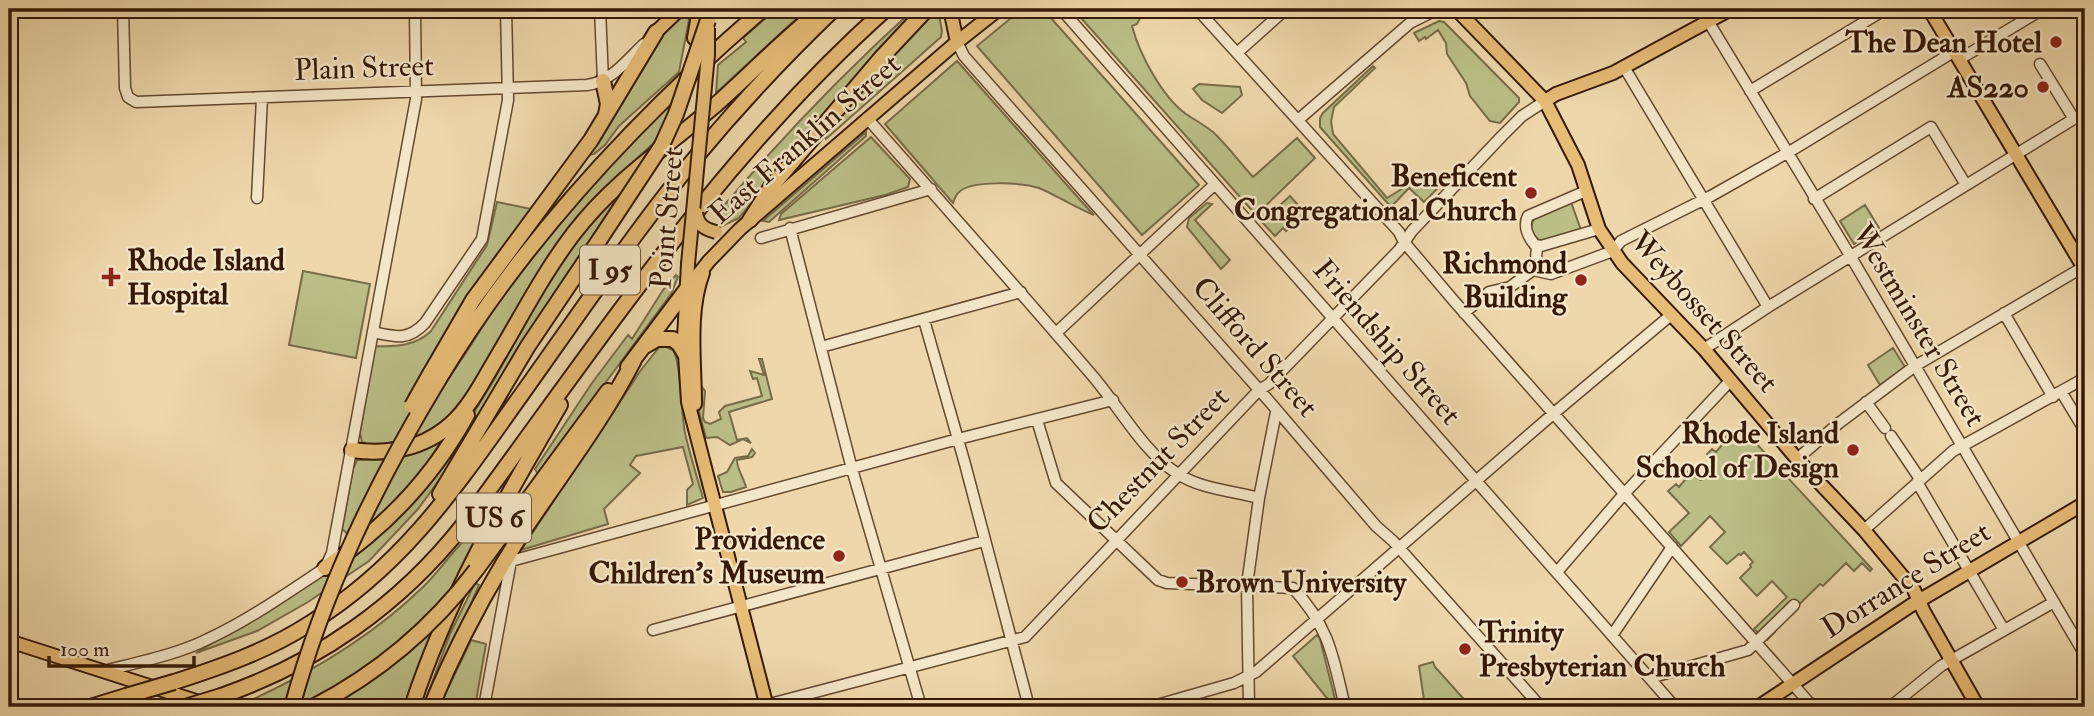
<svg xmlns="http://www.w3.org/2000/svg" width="2094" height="716" viewBox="0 0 2094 716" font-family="'IM FELL Double Pica',serif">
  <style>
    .green { fill: #bbbe87; stroke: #786c46; stroke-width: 2 }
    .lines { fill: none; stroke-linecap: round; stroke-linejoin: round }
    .minor-casing { stroke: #63492f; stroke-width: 13 }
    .major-casing { stroke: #351906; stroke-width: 16 }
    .highway-casing { stroke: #351906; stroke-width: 18 }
    .minor { stroke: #f4e6c8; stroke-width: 10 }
    .major { stroke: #e7bc76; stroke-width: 12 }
    .highway { stroke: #e7bc76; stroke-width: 14 }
    .major-bridge-casing { stroke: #351906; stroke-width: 16; stroke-linecap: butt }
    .highway-bridge-casing { stroke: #351906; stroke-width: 18; stroke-linecap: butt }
    .major-bridge { stroke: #e7bc76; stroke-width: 12 }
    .highway-bridge { stroke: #e7bc76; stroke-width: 14 }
    .poi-dot { fill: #8f2418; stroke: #f4e6c8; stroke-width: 2.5 }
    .labels { text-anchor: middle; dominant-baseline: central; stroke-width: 5; stroke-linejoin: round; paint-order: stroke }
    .shield { fill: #f4e6c8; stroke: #6e5640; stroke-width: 2 }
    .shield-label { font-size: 28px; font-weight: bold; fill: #351906 }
    .poi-label { font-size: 30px; font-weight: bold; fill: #351906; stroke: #f4e6c8; text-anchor: end }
    .street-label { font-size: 30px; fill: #351906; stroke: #f4e6c8 }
  </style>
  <rect width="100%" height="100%" fill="#eed8ab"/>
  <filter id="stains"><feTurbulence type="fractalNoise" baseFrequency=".00286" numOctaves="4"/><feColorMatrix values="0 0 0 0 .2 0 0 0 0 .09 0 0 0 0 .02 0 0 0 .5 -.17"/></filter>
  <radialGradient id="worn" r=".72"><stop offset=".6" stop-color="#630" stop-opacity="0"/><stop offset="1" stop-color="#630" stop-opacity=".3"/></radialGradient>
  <path class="green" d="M776,9H807L716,93L718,65L746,42L743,38Z
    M914,9H920L739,218L720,227L724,221L716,215C779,140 841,75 914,9Z
    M938,9L942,31L941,37L826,139L825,137L887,60Z
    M1022,9H1043L1199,185L1142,235L977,46Z
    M1073,9H1135L1141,16L1137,24L1132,26C1139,53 1162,97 1186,114C1195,120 1204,125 1213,132C1228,146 1240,163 1253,177L1297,138L1315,158L1256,215Z
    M687,14L689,20L679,72L619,126L605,145L594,154L588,155L610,123L636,75L663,35L679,15Z
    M1439,21L1444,22L1519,98V102L1500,123L1490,121L1470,96L1466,83L1447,54L1446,43L1438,30L1426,39L1425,37L1419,41L1414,33Z
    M957,61L1081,201L1094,215C1076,208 1058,196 1039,188C1024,183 970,179 958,193C956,195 954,200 953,203L885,124Z
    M1373,66L1375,68L1334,107L1331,121L1333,134L1387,198L1413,182L1418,188L1434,175H1437L1439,187L1424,202L1409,188L1391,207L1320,127V118L1323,113Z
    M1199,84L1240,87L1242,95L1222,113L1202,100L1193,89Z
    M672,103L658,139L603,190L559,242L472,389L458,409L440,427L420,436L380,445L372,446L362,442L360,433L375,346C395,347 416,346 431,331L487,245L497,202L531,209L424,369L445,383C467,354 484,322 505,293C556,226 611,161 672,103Z
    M866,132V136L769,222L763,221Z
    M871,137L910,179L908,187L885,195L779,220L781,214Z
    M629,181L511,360L489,402L445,472L418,509L369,561L308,602L257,631L196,653L336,568L442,465L495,378L565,253L618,188Z
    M1290,196L1305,213L1286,231L1283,228L1275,236L1260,220L1264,216L1266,218Z
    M1571,202L1581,230L1541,241C1532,236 1528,226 1535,218Z
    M1207,203L1212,204L1195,220L1230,260L1221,269L1187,227L1189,218Z
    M1865,205L1879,228L1854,244L1840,221Z
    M303,271L370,284L356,358L289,345Z
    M676,275L678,277L671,294L538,474L535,469L592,383L628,335L632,339L663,290Z
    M661,345L673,350C681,362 681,414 685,433C690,455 697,477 703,498L687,505V490L693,484L683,447L636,456L630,465L640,473L604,509L608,524L521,550L641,370Z
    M1893,348L1905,367L1880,385L1868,365Z
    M759,359H762L772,399L729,412L737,440L747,438L751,443L743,439L730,445L717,437L706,438L699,412L702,387L705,391L703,418L705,422L710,424L721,419L719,412L725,406L762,396L757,378L753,379L750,371L764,375Z
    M1741,427L1872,569L1870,571L1862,563L1854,571L1846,563L1823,586L1820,584L1773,630L1775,632L1767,640L1754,629L1787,597L1772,581L1757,596L1740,578L1751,567L1750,565L1753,562L1744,552L1741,555L1739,554L1727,564L1710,547L1725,532L1710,516L1681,546L1669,532L1689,513L1668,491L1676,484L1679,487L1685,480L1683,477L1688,472L1700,480L1711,477L1715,465L1707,454L1712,449L1716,452L1722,445L1720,442L1730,433L1732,434Z
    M442,439L417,481L356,541L342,529L353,469L357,460L384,459L407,454Z
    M752,449L755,453L752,457L737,460C736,466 744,479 746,487L731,492H723L718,476L727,472L735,458L748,456Z
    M479,527L480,529C451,588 426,646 404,707H252L245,703C311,673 372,637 424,586C443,568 458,542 479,527Z
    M475,583L479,585L426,707H423L450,634Z
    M1317,635L1320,639L1337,707H1334L1293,656Z
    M471,640L486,644L475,707H439Z
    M1433,662L1435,667L1471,707H1425L1419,666Z"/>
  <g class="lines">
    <defs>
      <path id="minor" d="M123,9L125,88L128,97L136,102L587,85C611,82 627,60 644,44
        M600,9L603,81
        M1061,9L1675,707
        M1197,9L1399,232L1404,242L1454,301L1813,707
        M1708,21L1851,257L2085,655
        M957,42L964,56L1269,401L1376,526L1393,541L1541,707
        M1238,52L1286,9
        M1960,59L2043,9
        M2040,64L2074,119
        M1624,67L1768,307
        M1750,91L1886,9
        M867,118C942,203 1017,288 1091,374C1119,406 1142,451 1178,474C1201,489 1233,491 1259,498
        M1298,120L1410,23L1438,9
        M1586,191L1528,216C1523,226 1528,237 1535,245L1541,246L1599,229
        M257,198L262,98
        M1814,199L1931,127L1966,185
        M790,228L852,469L921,707
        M761,238L931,189
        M1533,270C1539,261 1534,254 1538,246
        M1464,313L1489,292L1510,287L1533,270L1551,274L1613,251L1621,241L1711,196L1794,149L1955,51
        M2004,313L2053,397
        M924,320L965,464L1029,707
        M373,332C396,337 408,341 425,323L482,239L508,100L506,9
        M1056,333L1215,184
        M821,347L1021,292
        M1704,349L1768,307L2085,112
        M2062,393L2085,431
        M1866,402L1885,428
        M1037,420L1056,483L1158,580L1167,583L1293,588C1330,628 1333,657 1345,707
        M1891,436L1920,479
        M1797,459L1839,423L1915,366L2085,266
        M1917,482L2004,630
        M1864,530L1953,451L2085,378
        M1557,572L1624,494L1731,380
        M653,630L984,541
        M1613,634L1672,547
        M2074,636L2085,629
        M104,671C139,662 176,655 208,639C249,620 287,593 325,568L332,553L416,99L415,9
        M1650,678L1748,650L1794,605
        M766,705L1025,637L1259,390L1269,384L1399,250L1412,231L1502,136L1522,116L1545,101
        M484,707L511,561L958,439L1113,400
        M1150,707L1234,683L1256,672L1553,414L1671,315
        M1249,707L1247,585L1259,498L1276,412
        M1890,707L1941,666L2054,602"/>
      <path id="major" d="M950,9L957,42
        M1456,9L1545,101L1578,165L1599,229L1622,263L1704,349L1797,459L1864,530L1914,590L1924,612L1978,707
        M1929,9L2085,270
        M656,32L680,9
        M1545,101L1556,94L1613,73L1731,9
        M688,264L684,338L688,402L767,707
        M686,290L709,261L740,229L951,47L999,9
        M695,404C695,361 688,313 703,273
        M9,641L215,707
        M1758,707L1910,606L2085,503"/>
      <path id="highway" d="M695,38L700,9
        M603,81L608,104L606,114
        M750,220L771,187L881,58L927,9
        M645,346L657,339H673L679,344L685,354
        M628,367L686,290
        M430,374L473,300L591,140L656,32
        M439,379C524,238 639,116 763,9
        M352,450C387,455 423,449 451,424C470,407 483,381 496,359C521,317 544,272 574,233C614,181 663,150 712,108C749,76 783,39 822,9
        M440,494L528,346L600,239
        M325,568C385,528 432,479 467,415
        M476,570L608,391
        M174,682C221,667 267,651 309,624C397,570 449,497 507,415C550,355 592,294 636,234C695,153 762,78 834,9
        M221,696C317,663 400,605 463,525C597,345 717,160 886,9
        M90,707L126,696
        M412,707C447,599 503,502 560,405
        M431,707C457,644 489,584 526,527C563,472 603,420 634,360"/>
    </defs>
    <use href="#minor" class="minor-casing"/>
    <use href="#major" class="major-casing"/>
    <use href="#highway" class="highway-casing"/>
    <use href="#minor" class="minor"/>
    <use href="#major" class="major"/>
    <use href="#highway" class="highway"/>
    <defs>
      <path id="major-bridge" d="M696,213C698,225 704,229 716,232
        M688,264L708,55V28"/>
      <path id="highway-bridge" d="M600,239L662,145L676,114L708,20
        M412,406L430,374
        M126,696L174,682
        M185,707L221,696
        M292,707C324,590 376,483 439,379
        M313,707C377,674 432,628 476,570"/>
    </defs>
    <use href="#major-bridge" class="major-bridge-casing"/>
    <use href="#highway-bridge" class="highway-bridge-casing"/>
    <use href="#major-bridge" class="major-bridge"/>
    <use href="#highway-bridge" class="highway-bridge"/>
  </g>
  <g class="poi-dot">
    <circle cx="2056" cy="42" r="7"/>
    <circle cx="2043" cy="87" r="7"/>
    <circle cx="1531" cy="193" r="7"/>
    <path d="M107.5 266.5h7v7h7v7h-7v7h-7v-7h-7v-7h7z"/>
    <circle cx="1581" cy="280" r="7"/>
    <circle cx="1853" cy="450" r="7"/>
    <circle cx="839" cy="556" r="7"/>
    <circle cx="1182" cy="582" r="7"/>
    <circle cx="1465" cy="649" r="7"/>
  </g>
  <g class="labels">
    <g class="shield">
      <rect x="580" y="245.5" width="60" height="49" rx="5"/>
      <rect x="457" y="493.5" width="74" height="49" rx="5"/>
    </g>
    <g class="shield-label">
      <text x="610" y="270">I 95</text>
      <text x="494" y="518">US 6</text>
    </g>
    <g class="poi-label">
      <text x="2042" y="42">The Dean Hotel</text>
      <text x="2029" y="87">AS220</text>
      <text x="1517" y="176">Beneficent<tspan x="1517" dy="34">Congregational Church</tspan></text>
      <text x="127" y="260" text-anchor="start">Rhode Island<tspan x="127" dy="34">Hospital</tspan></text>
      <text x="1567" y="263">Richmond<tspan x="1567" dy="34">Building</tspan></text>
      <text x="1839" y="433">Rhode Island<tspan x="1839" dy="34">School of Design</tspan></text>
      <text x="825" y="539">Providence<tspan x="825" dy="34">Children's Museum</tspan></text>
      <text x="1196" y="582" text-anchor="start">Brown University</text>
      <text x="1479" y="632" text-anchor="start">Trinity<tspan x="1479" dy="34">Presbyterian Church</tspan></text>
    </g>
    <g class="street-label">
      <text transform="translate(364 68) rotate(-2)">Plain Street</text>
      <text transform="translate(805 139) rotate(-41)">East Franklin Street</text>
      <text transform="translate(667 218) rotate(-85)">Point Street</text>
      <text transform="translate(1704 312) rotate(48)">Weybosset Street</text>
      <text transform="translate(1919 325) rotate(59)">Westminster Street</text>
      <text transform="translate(1387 342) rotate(49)">Friendship Street</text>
      <text transform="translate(1255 347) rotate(49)">Clifford Street</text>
      <text transform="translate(1158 460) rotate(-46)">Chestnut Street</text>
      <text transform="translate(1906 580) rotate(-32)">Dorrance Street</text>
    </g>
  </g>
  <rect width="2094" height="716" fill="none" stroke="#eed8ab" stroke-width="35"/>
  <rect x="10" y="10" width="2073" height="695" fill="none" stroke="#351906" stroke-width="3.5"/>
  <rect x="18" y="18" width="2059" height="681" fill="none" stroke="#351906" stroke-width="2"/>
  <path d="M49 656v10h145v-10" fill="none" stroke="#351906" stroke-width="3.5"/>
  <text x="60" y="656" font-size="21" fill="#351906" stroke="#f4e6c8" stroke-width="5" paint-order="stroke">100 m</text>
  <rect width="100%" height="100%" filter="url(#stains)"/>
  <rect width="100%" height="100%" fill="url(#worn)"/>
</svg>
